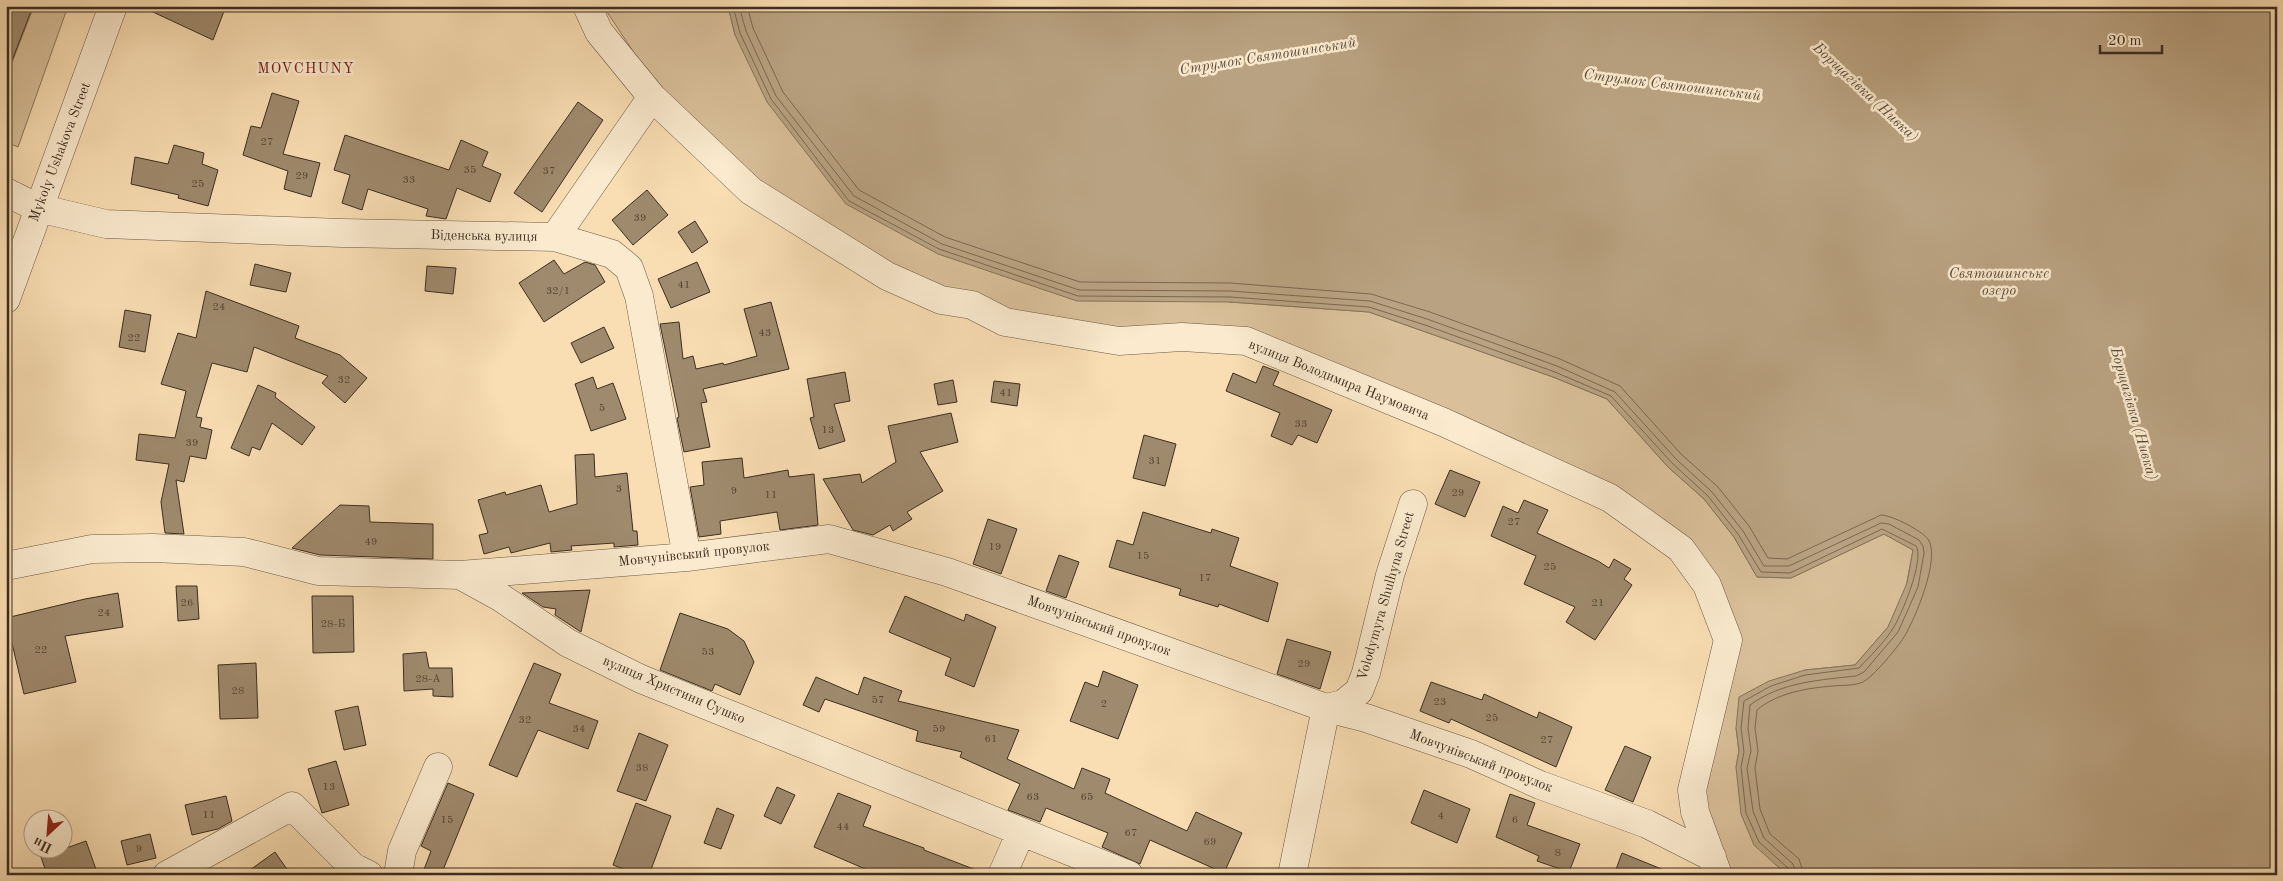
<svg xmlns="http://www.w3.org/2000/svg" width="2283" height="881" viewBox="0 0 2283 881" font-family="'Old Standard TT',serif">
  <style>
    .green { fill: #d9c09a; stroke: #8b775e }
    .water { fill: #b9a281; stroke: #87745b }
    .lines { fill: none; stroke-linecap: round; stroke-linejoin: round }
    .shore { stroke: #7b6851; stroke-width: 1 }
    .building { fill: #9f8a6d; stroke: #3d2e21 }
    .minor-casing { stroke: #6c5a46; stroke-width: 29 }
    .minor { stroke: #fbeace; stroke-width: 28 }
    .labels { text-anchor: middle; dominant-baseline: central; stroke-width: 5; stroke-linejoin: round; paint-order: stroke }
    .number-label { font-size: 11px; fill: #564534 }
    .street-label { font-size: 14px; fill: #3d2e21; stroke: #fbeace }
    .water-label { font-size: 15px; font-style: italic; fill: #5c4b39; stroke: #fbeace }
    .neighbourhood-label { font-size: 15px; letter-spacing: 1px; fill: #7a1f14; stroke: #fbeace }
  </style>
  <rect width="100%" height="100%" fill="#f9deb3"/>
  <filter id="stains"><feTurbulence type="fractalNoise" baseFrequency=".004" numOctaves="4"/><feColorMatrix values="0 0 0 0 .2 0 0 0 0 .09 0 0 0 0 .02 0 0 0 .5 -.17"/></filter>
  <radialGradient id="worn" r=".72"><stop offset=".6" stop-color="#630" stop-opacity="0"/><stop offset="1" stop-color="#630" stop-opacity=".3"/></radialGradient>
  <path class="green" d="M34,6H68L18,147L6,142V78Z
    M603,6H728L735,35L1230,302L1369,312L1553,377L1607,399L1668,467L1704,499L1734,537L1757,577L1791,578L1884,534L1913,550L1906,587L1888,627L1855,665L1805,670L1736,728L1739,751L1736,767L1787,875H1728L1701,793L1728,698L1695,555L1325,363L1146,332L1019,314L939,285L888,263L760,186L660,92Z"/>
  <path class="water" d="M728,6H2277V875H1787L1754,845L1741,814L1736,767L1739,751L1736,728L1739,697L1769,681L1805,670L1855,665L1888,627L1907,583L1913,550L1884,534L1791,578L1757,577L1734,537L1704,499L1668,467L1607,399L1553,377L1369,312L1230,302L1077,301L938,254L846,204L767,102L735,35Z"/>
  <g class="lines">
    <path class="shore" d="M733,6L740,33L771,99L849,201L939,249L1078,296L1230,297L1369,307L1425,325L1555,372L1611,396L1672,463L1708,496L1738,534L1761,572L1790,573L1882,529L1916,546C1925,559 1901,617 1892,630C1883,644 1870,656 1859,668L1805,675L1771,686L1744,701L1741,728L1744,752L1741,767L1746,813L1759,842L1788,868L1790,875
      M739,6L746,31L776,96L854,196L942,244L1079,290L1230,291L1370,301L1427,319L1557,366L1615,392L1676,459L1712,492L1743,531L1764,566H1789L1881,523L1889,524L1919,540L1923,546L1924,553L1918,587L1898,632L1864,672L1856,676C1820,680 1781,682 1750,705L1748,728L1751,751L1747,768L1753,811L1764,838L1793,864L1797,875
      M747,6L753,28L783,92L859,190L945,237L1080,282L1230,283L1371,294L1430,312L1560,359L1620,386L1681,454L1718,487L1749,526L1768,558L1787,559L1881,515C1892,515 1922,531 1928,539C1941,558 1915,619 1904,637C1898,647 1873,677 1863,682C1854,686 1842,685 1833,686C1807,688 1777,693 1757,710L1755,728L1758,751L1755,768L1760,809L1770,834L1799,859L1804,875"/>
  </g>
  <path class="building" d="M6,6H33L8,71H6Z
    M140,6H226L213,40Z
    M272,93L299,101L283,154L320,163L311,197L284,189L288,171L243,155L251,126L261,128Z
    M578,102L603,120L542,212L514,193Z
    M345,135L449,170L461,140L488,152L482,166L501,174L490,202L457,188L446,219L426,216L428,209L368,189L362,210L342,203L350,175L334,170Z
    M174,145L204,153L202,164L218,170L208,206L178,198L179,195L131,184L135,157L168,164Z
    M647,190L668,215L633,245L612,220Z
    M695,221L708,242L692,253L678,232Z
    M554,260L564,274L585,262L595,265L605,282L544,322L519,283Z
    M697,262L710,292L671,308L658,279Z
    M255,264L291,273L286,292L250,285Z
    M427,266L456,268L453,294L425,291Z
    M206,291L299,326L295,338L340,355L367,378L345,403L322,383L328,376L254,347L247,372L212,363L196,417L202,418L200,427L212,430L206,459L190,456L184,482L176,480L184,534L165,533L161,502L169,464L136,460L139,434L175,438L186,391L161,384L178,333L196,338Z
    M771,302L789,369L703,389L707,402L701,403L710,447L684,452L677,418L679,417L660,324L679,322L683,359L693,356L696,369L723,363L724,365L757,356L744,309Z
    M125,310L151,315L145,352L119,347Z
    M604,327L614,348L581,363L571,343Z
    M1263,366L1279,372L1273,385L1332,410L1317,443L1298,435L1292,445L1271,436L1280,413L1226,391L1233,373L1256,383Z
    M845,372L850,401L834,404L845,441L819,449L810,418L814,417L807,379Z
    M593,377L597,389L613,383L626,419L591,431L575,384Z
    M953,380L957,402L938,405L934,384Z
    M994,381L1020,384L1017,406L991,402Z
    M258,385L276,393L275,397L315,427L302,445L272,423L260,450L252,447L249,456L231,448Z
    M951,413L958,442L920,452L943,491L907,512L912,519L893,531L890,525L873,535L853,530L823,479L860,474L862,483L896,462L888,426Z
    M1144,435L1176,444L1165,486L1133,478Z
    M594,454L595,477L627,473L633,531H637L638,545L614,547V543L571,546L572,550L551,552L550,543L511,553L509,547L484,554L479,535L488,533L478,500L505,492L506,495L541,485L549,512L577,504L575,455Z
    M742,458L744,478L788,470L789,477L814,474L818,525L780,530L777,512L720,521L721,534L699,537L690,487L704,485L702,462Z
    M1450,470L1480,482L1465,517L1435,504Z
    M1524,500L1548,510L1537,533L1598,561L1609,568L1614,559L1631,569L1624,579L1632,585L1595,640L1566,622L1575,607L1524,584L1536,556L1491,536L1503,506L1518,513Z
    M340,505L369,506L370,522L433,524V559L320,555L292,548Z
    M1143,512L1211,533L1212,529L1239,538L1230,566L1278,583L1268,622L1219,604L1218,607L1179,595L1181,589L1109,567L1117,540L1133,545Z
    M988,519L1017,529L1001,574L973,564Z
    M1059,555L1079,562L1066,598L1046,591Z
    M176,586H197L199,619L178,621Z
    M590,590L581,632L555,615L556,609L543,607L522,593Z
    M118,593L123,627L65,636L76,682L24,694L6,618L85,599Z
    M312,596H353L354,652L313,653Z
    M905,596L964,621L966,614L996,627L974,687L945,675L951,658L889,632Z
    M680,613L728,629L744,641L754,662L740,695L715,684L712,691L660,670Z
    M1287,639L1331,652L1320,689L1277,674Z
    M426,652L429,668H452L453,697L433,696V689L404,691L403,654Z
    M256,663L258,718L220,719L218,665Z
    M534,663L561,674L549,703L598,721L588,749L538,730L517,777L489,765Z
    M1103,671L1138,685L1118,739L1070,721L1085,682L1098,687Z
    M816,677L858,695L864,677L902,691L898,701L1019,730L1007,759L1074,789L1082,768L1110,779L1105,793L1187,831L1196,812L1242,833L1224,873L1150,840L1140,864L1102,847L1108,833L1046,808L1040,822L1008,810L1020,784L960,757L962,752L916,741L918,731L825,699L819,712L803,705Z
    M1431,682L1482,700L1484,694L1537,718L1539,712L1572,727L1556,767L1451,719L1449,723L1420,711Z
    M358,706L366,745L344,750L335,711Z
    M639,733L668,745L646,801L617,791Z
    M1625,746L1651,757L1633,802L1605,790Z
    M336,761L349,805L322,813L308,769Z
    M448,783L474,794L441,875H422L431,851L421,846Z
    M777,787L795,795L781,824L764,816Z
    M1424,790L1470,809L1457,843L1411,823Z
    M838,793L871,806L863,826L924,848V850L984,873V875H869L870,871L814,847Z
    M1510,794L1535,803L1527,825L1580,844L1569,872L1537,861L1539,856L1496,837Z
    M226,796L232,821L218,829L192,835L185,805Z
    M636,803L671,816L649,875H640L613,865Z
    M717,808L734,815L721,849L704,843Z
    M150,834L156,858L127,865L121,841Z
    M86,841L98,875H47L41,857Z
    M275,852L291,875H243Z
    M1622,853L1674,874V875H1614Z"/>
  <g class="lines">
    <defs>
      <path id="minor" d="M587,6L599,32L652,97L751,191L887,276L941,300L972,305L1005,322L1119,341L1182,337L1246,341L1443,422L1610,498L1681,549L1707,585L1728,640L1692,790L1695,812L1718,875
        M6,192L38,208L106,224L342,233L555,237L612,254L629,268L639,296L687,557
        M555,237L652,97
        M6,299L113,6
        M6,566L92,549L153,548L244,552L318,571L460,575L500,597L568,643L641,679L1129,875
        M460,575L687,557L829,539L947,572L1326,708L1366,718L1471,754L1540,785L1647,824L1712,857
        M167,875L292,806L353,867L369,875
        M398,875L402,851L438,767
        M1002,875L1021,832
        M1292,875L1326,708L1343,704L1359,691L1366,673L1390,575L1413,504"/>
    </defs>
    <use href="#minor" class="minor-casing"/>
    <use href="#minor" class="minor"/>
  </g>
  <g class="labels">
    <g class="number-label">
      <text x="267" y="142">27</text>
      <text x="470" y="170">35</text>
      <text x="549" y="171">37</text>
      <text x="302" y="176">29</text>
      <text x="409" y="180">33</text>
      <text x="198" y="184">25</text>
      <text x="640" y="218">39</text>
      <text x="684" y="285">41</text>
      <text x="558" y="291">32/1</text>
      <text x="219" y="307">24</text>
      <text x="765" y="333">43</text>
      <text x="134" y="338">22</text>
      <text x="344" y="380">32</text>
      <text x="1006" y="393">41</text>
      <text x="602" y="408">5</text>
      <text x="1301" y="424">33</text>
      <text x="828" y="430">13</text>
      <text x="192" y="443">39</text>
      <text x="1155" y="461">31</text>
      <text x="619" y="489">3</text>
      <text x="734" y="491">9</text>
      <text x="1458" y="493">29</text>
      <text x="771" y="495">11</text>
      <text x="1514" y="522">27</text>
      <text x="371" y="542">49</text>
      <text x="995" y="547">19</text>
      <text x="1143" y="556">15</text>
      <text x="1550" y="567">25</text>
      <text x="1205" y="578">17</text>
      <text x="187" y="603">26</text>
      <text x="1598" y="603">21</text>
      <text x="104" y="613">24</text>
      <text x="333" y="624">28-Б</text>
      <text x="41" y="650">22</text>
      <text x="708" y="652">53</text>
      <text x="1304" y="664">29</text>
      <text x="428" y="679">28-А</text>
      <text x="238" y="691">28</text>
      <text x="878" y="700">57</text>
      <text x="1440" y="702">23</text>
      <text x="1104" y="704">2</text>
      <text x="1492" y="718">25</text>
      <text x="525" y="720">32</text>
      <text x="579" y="729">34</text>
      <text x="939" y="729">59</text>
      <text x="991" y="739">61</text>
      <text x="1547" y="740">27</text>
      <text x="642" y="768">38</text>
      <text x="329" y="787">13</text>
      <text x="1033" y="797">63</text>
      <text x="1087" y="797">65</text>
      <text x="209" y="815">11</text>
      <text x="1441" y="816">4</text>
      <text x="447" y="820">15</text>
      <text x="1515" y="820">6</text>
      <text x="843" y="827">44</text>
      <text x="1131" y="833">67</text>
      <text x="1210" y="842">69</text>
      <text x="139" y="849">9</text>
      <text x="1558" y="853">8</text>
    </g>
    <g class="street-label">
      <text transform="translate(60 152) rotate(-69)">Mykoly Ushakova Street</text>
      <text transform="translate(484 236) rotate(1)">Віденська вулиця</text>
      <text transform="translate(1339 380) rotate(22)">вулиця Володимира Наумовича</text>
      <text transform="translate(694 554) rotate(-6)">Мовчунівський провулок</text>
      <text transform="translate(1386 596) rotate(-74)">Volodymyra Shulhyna Street</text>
      <text transform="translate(1099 626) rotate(20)">Мовчунівський провулок</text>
      <text transform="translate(674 690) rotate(23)">вулиця Христини Сушко</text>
      <text transform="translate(1481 761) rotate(21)">Мовчунівський провулок</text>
    </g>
    <g class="water-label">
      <text transform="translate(1268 57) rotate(-9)">Струмок Святошинський</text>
      <text transform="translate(1672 86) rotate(7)">Струмок Святошинський</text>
      <text transform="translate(1865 93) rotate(43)">Борщагівка (Нивка)</text>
      <text x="1999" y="274">Святошинське<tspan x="1999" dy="17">озеро</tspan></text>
      <text transform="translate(2133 414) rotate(74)">Борщагівка (Нивка)</text>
    </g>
    <g class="neighbourhood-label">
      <text x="306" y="69">MOVCHUNY</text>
    </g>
  </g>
  <rect width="2283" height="881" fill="none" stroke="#f9deb3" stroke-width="25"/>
  <rect x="8" y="8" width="2268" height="866" fill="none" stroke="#3d2e21" stroke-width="2.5"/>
  <rect x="12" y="12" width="2258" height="856" fill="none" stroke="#3d2e21"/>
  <g transform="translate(48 834) rotate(206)"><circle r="24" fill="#fbeace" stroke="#af9f89"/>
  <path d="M0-4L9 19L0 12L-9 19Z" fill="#8f2418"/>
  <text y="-8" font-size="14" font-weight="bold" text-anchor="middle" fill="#3d2e21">Пн</text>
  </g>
  <path d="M2100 45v8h62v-8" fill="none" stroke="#3d2e21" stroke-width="2.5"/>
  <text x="2108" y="45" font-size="15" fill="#3d2e21" stroke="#fbeace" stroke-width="4" paint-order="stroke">20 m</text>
  <rect width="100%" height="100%" filter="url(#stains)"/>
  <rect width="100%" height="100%" fill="url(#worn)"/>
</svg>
